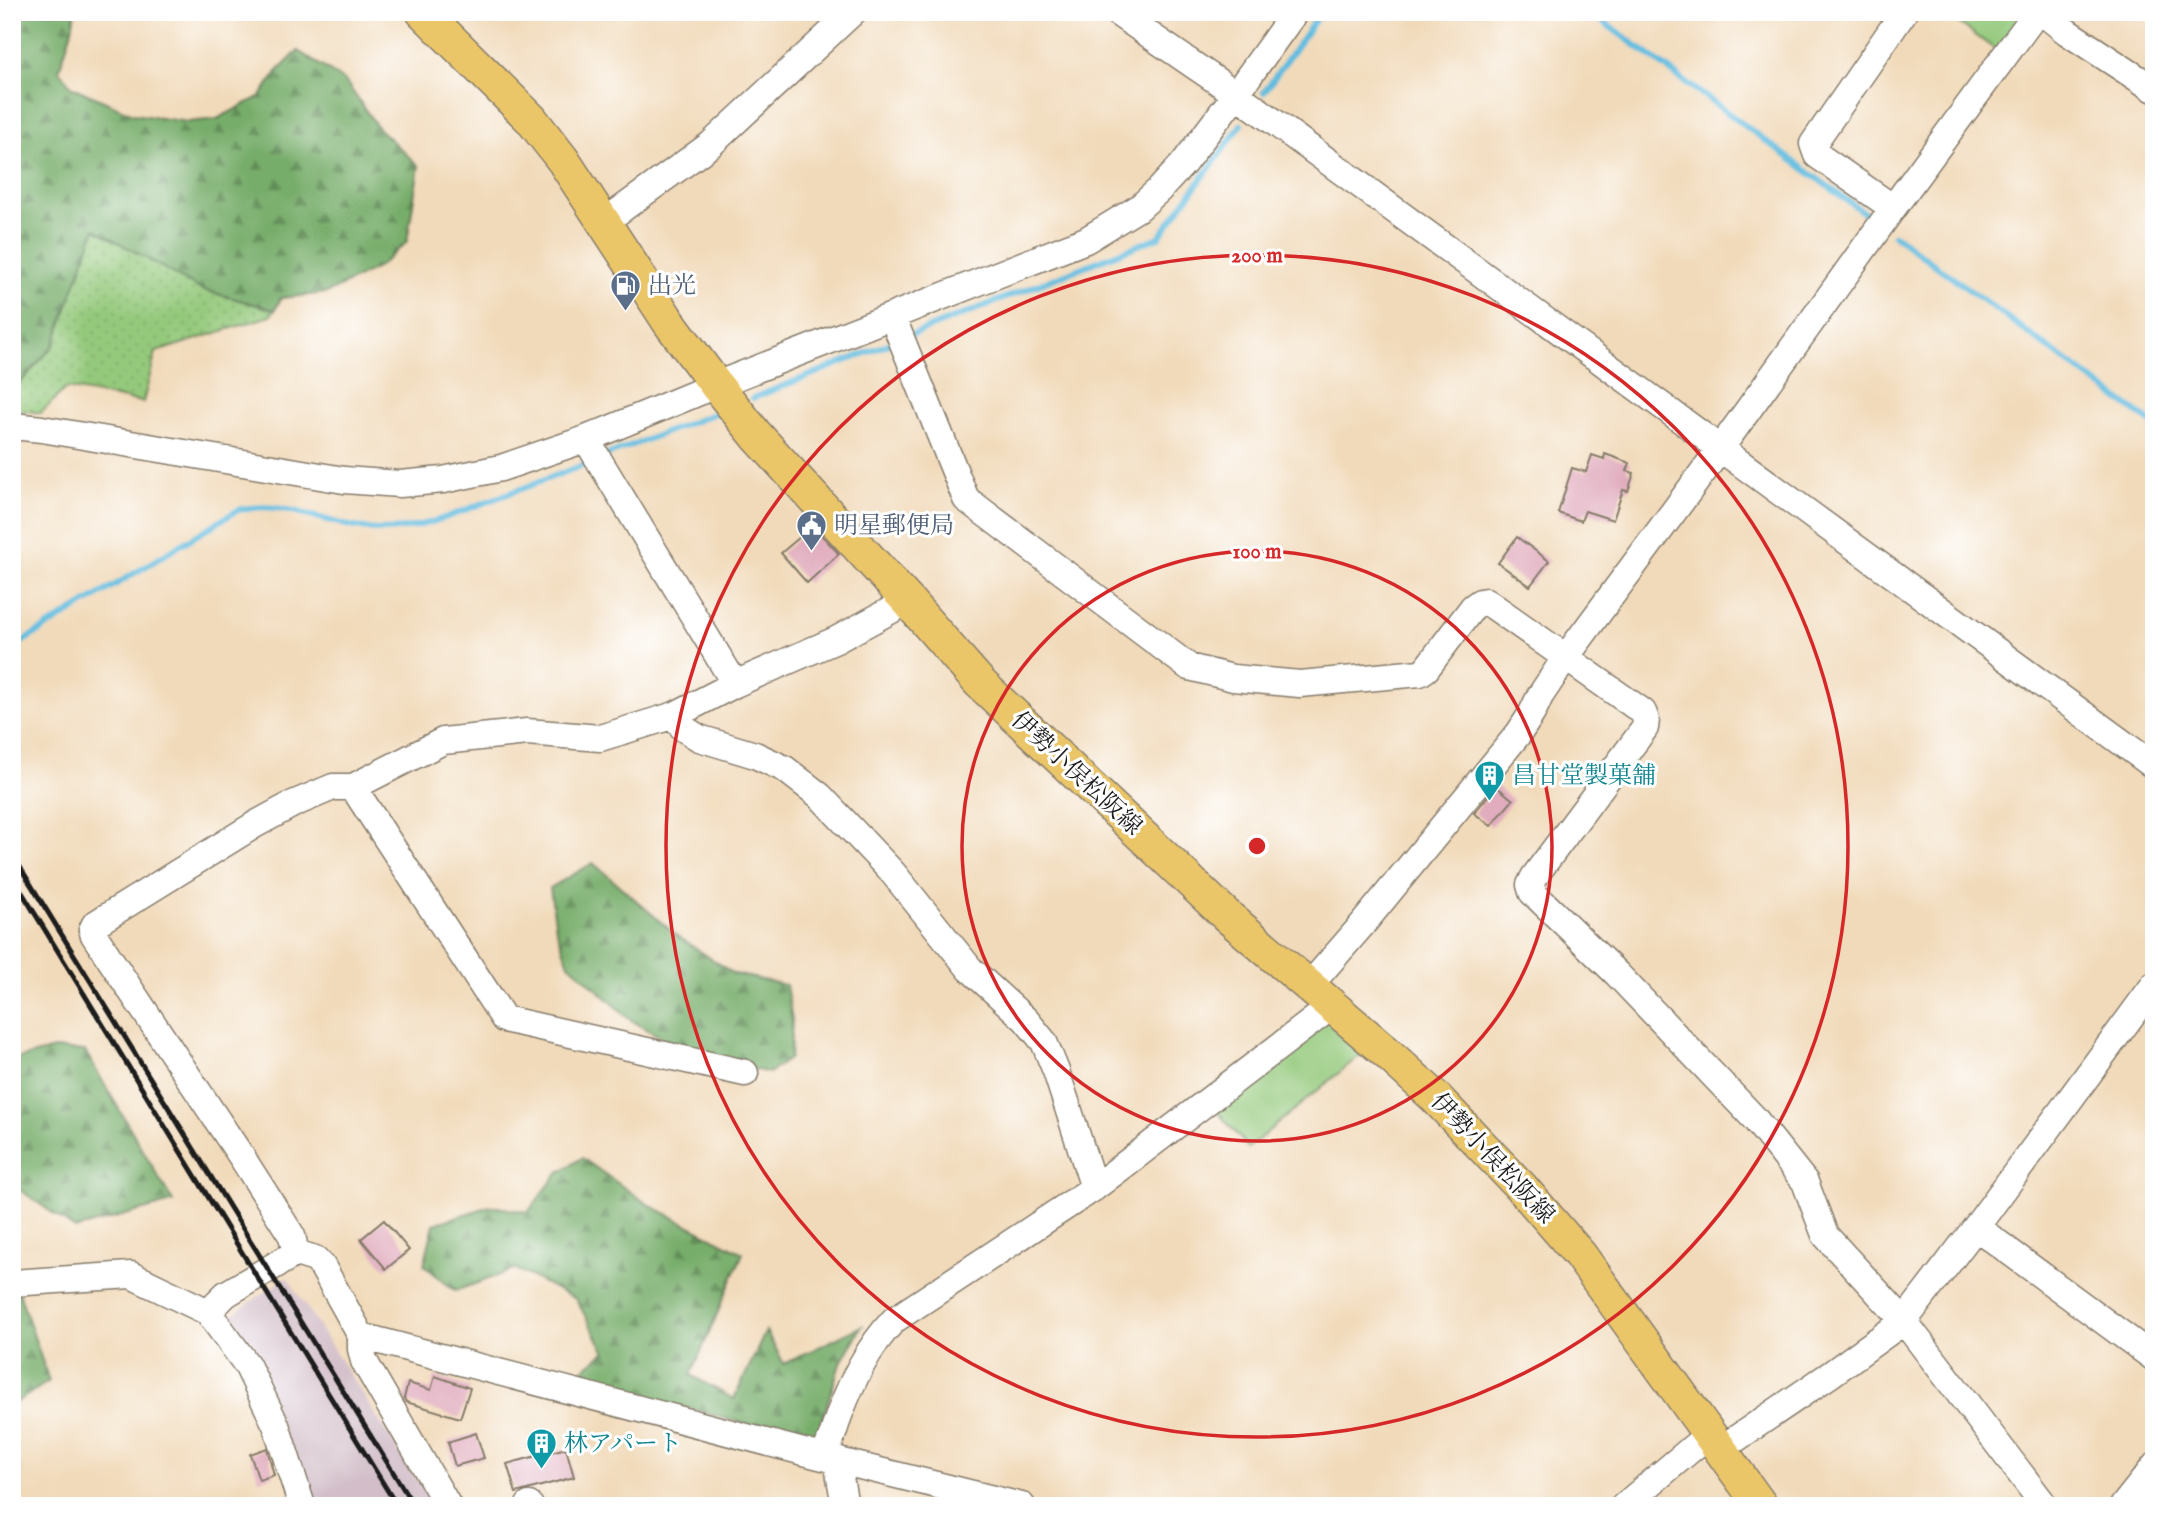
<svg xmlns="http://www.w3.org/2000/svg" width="2166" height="1518" viewBox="0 0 2166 1518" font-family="'IM FELL English','Noto Serif JP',serif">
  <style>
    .railway { fill: #d2bdc8 }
    .grass { fill: url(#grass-dots); stroke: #58724c; stroke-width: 2 }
    .forest { fill: url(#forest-firs); stroke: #4a6444; stroke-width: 2 }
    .park { fill: #94c97b; stroke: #58724c; stroke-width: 2 }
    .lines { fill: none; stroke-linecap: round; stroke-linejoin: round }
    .stream { stroke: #61bcdf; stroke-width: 6 }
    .building { fill: #e1acbd }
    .minor-casing { stroke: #867b6b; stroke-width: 29 }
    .major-casing { stroke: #867b6b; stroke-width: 36 }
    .minor { stroke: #fff; stroke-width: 26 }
    .major { stroke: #ebc669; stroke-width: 33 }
    .rail { stroke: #1c1c1c; stroke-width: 5 }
    .ring { fill: none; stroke: #d62828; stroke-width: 3.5 }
    .labels { text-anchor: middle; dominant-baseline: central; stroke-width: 6; stroke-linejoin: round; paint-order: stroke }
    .service-label { font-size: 24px; fill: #4e5e75; stroke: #fff; text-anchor: start }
    .street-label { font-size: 24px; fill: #1c1c1c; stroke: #fff }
    .culture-label { font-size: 24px; fill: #0d838f; stroke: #fff; text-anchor: start }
    .centre { fill: #d62828; stroke: #fff; stroke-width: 3.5 }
    .ring-label { font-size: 21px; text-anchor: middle; font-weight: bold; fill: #d62828; stroke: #fff; stroke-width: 6; stroke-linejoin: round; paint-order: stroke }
  </style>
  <defs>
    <pattern id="grass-dots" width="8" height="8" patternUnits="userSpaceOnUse" patternTransform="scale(1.75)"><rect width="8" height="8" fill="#94c97b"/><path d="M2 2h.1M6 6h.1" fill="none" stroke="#7fac6a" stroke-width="1.8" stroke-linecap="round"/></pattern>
    <pattern id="forest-firs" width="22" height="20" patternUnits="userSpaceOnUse" patternTransform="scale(1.75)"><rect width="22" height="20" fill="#77ad6b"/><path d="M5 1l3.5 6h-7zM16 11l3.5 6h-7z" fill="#618c57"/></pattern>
  </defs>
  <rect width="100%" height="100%" fill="#fff"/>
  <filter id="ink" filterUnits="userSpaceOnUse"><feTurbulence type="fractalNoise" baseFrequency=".0143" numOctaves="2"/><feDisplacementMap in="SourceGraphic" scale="14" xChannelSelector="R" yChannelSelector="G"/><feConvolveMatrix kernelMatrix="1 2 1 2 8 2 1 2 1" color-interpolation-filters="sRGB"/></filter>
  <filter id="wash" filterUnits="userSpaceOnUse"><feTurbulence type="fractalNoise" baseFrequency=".00686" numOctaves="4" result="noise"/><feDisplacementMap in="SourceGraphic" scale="28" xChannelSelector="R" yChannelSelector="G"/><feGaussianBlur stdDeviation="1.57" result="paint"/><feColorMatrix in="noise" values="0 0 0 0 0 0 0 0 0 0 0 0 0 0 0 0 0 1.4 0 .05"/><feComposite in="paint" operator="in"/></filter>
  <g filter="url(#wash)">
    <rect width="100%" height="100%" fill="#f1daba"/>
    <path class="railway" d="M287,1277L434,1506H308L256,1355L232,1315Z"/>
    <path class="grass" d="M94,228L200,289L275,310L270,316L156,352L143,402L66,388L41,413L12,409V392L54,345Z"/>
    <path class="forest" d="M12,12H75L72,30L59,70L72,87L133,114L188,122L217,119L261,96L277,72L298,51L345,81L379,129L419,166L407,242L377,268L327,293L281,298L275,310L200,289L95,229L54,345L12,392Z
      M593,863L676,935L734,974L786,985L792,1020L790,1058L769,1073L688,1053L631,1020L569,964L556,929L550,888Z
      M54,1049L85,1051L173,1202L75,1229L19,1189L12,1171V1060Z
      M582,1158L649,1205L743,1253L691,1375L734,1399L766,1331L784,1364L862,1326L840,1364L815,1443L573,1377L605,1352L576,1299L516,1269L455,1291L424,1265L434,1224L490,1206L528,1212L558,1173Z
      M19,1292L49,1381L12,1405V1293Z"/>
    <path class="park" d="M1944,12H2020L2022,23L2000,53Z
      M1329,1018L1364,1052L1248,1148L1214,1107Z"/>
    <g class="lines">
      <path class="stream" d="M1590,12L1867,215
        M1264,92L1321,12
        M1894,235L2154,425
        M906,337L1159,237L1241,125
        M753,398L896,341
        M604,456L716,413
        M12,648L238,510C287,498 330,528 379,530C419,531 455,514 491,500C524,488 558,475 591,462"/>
    </g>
    <g id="blocks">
      <path class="building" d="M1605,454L1630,463L1627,471L1634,473L1628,491L1623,490L1613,520L1585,511L1581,521L1558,513L1572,468L1586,472L1592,455L1604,459Z
        M813,526L839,554L807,583L781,553Z
        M1517,537L1549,561L1530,586L1498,563Z
        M1496,786L1513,800L1491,826L1474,813Z
        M384,1220L409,1250L386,1269L361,1239Z
        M435,1376L470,1388L460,1418L406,1402L404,1398L408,1383L431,1390Z
        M476,1433L484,1458L455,1466L448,1442Z
        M267,1448L274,1475L259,1480L250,1454Z
        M566,1448L574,1477L516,1493L507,1464Z"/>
    </g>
  </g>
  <g filter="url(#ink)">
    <use href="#blocks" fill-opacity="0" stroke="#867b6b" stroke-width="2"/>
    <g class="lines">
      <defs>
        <path id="minor" d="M1116,12L1236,94L2154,766
          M2042,12L2067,32L2154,89
          M1893,208L1817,155L1813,144L1904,12
          M604,222L710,145L853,12
          M892,316L966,499L1189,667L1233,678L1300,684L1420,673L1426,669L1473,607L1480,602L1486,601L1643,712L1646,720L1645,728L1534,877L1530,885L1532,892L1617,974L1754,1118L1805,1182L1825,1235L1904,1321L2045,1506
          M12,426L42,429L344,480L400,484L443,480L501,468L586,439L716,385L1086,240L1140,207L1160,189L1183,164L1236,94L1295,12
          M586,439L735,684
          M675,715L683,728L699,738L755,755L785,769L820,796L893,873L970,969L1026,1020L1044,1042L1056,1071L1094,1188
          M353,787L504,1019L745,1073
          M1309,986L1362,925L1519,733L1532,713L1540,696L1566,657L1720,449L1893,208L2037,12
          M1976,1227L2154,1358
          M296,1253L292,1236L241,1156L94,935L92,930L95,924L256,824L293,804L333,787H353L443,741L527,732L600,738L675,715L735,684L836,640L908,601
          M12,1283L131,1275L208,1312L247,1365L276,1425L302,1506
          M208,1312L226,1294L296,1253L315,1259L322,1266L361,1336V1349L364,1361L448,1506
          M361,1336L819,1456L826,1451C832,1439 835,1427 839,1415C852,1381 868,1347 894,1320L1094,1188L1332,1006
          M1721,1449L1831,1374L1904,1321L1976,1227L2154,985
          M819,1456L1022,1506
          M837,1460L845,1506
          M529,1505L530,1506
          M1624,1506L1710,1433
          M2123,1506L2154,1467"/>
        <path id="major" d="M423,12L531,119L563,160L669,322L716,385L757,436L908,601L980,683L1226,915L1386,1052L1436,1098L1522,1188L1580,1255L1761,1506"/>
      </defs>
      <use href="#minor" class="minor-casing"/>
      <use href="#major" class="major-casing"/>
      <use href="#minor" class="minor"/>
      <use href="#major" class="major"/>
      <path class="rail" d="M12,854L414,1506
        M12,876L397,1506"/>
    </g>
  </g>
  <g class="ring">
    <circle cx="1257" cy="846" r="295"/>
    <circle cx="1257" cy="846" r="591"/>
  </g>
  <defs>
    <symbol id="fuel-pin" viewBox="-11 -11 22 30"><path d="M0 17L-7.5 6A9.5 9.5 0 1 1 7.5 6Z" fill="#5c6f8a" stroke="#fff"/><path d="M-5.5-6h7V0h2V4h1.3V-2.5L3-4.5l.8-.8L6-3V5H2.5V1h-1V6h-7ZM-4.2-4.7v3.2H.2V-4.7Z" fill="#fff"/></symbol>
    <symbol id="civic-pin" viewBox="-11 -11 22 30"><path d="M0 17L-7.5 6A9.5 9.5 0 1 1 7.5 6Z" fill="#5c6f8a" stroke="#fff"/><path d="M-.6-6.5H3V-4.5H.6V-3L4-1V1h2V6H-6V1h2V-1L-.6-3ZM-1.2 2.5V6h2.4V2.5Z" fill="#fff"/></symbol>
    <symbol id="building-pin" viewBox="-11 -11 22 30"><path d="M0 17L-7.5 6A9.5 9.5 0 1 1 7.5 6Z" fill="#0f9aa8" stroke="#fff"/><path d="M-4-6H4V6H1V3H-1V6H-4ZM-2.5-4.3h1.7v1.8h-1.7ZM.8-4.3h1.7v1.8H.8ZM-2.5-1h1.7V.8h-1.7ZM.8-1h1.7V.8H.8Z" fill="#fff"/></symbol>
  </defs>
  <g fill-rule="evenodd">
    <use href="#fuel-pin" x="608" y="268" width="35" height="47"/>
    <use href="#civic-pin" x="794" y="508" width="35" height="47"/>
    <use href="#building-pin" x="1472" y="758" width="35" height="47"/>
    <use href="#building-pin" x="524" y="1426" width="35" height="47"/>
  </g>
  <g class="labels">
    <g class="service-label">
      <text x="648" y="286">出光</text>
      <text x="834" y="526">明星郵便局</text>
    </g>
    <g class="street-label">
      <text transform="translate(1076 774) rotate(43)">伊勢小俣松阪線</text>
      <text transform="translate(1492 1159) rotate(47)">伊勢小俣松阪線</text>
    </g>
    <g class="culture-label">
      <text x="1512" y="776">昌甘堂製菓舗</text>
      <text x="564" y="1444">林アパート</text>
    </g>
  </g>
  <circle cx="1257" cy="846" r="10" class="centre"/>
  <g class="ring-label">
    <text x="1257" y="262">200 m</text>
    <text x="1257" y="558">100 m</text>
  </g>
  <rect width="2166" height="1518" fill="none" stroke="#fff" stroke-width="42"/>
</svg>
